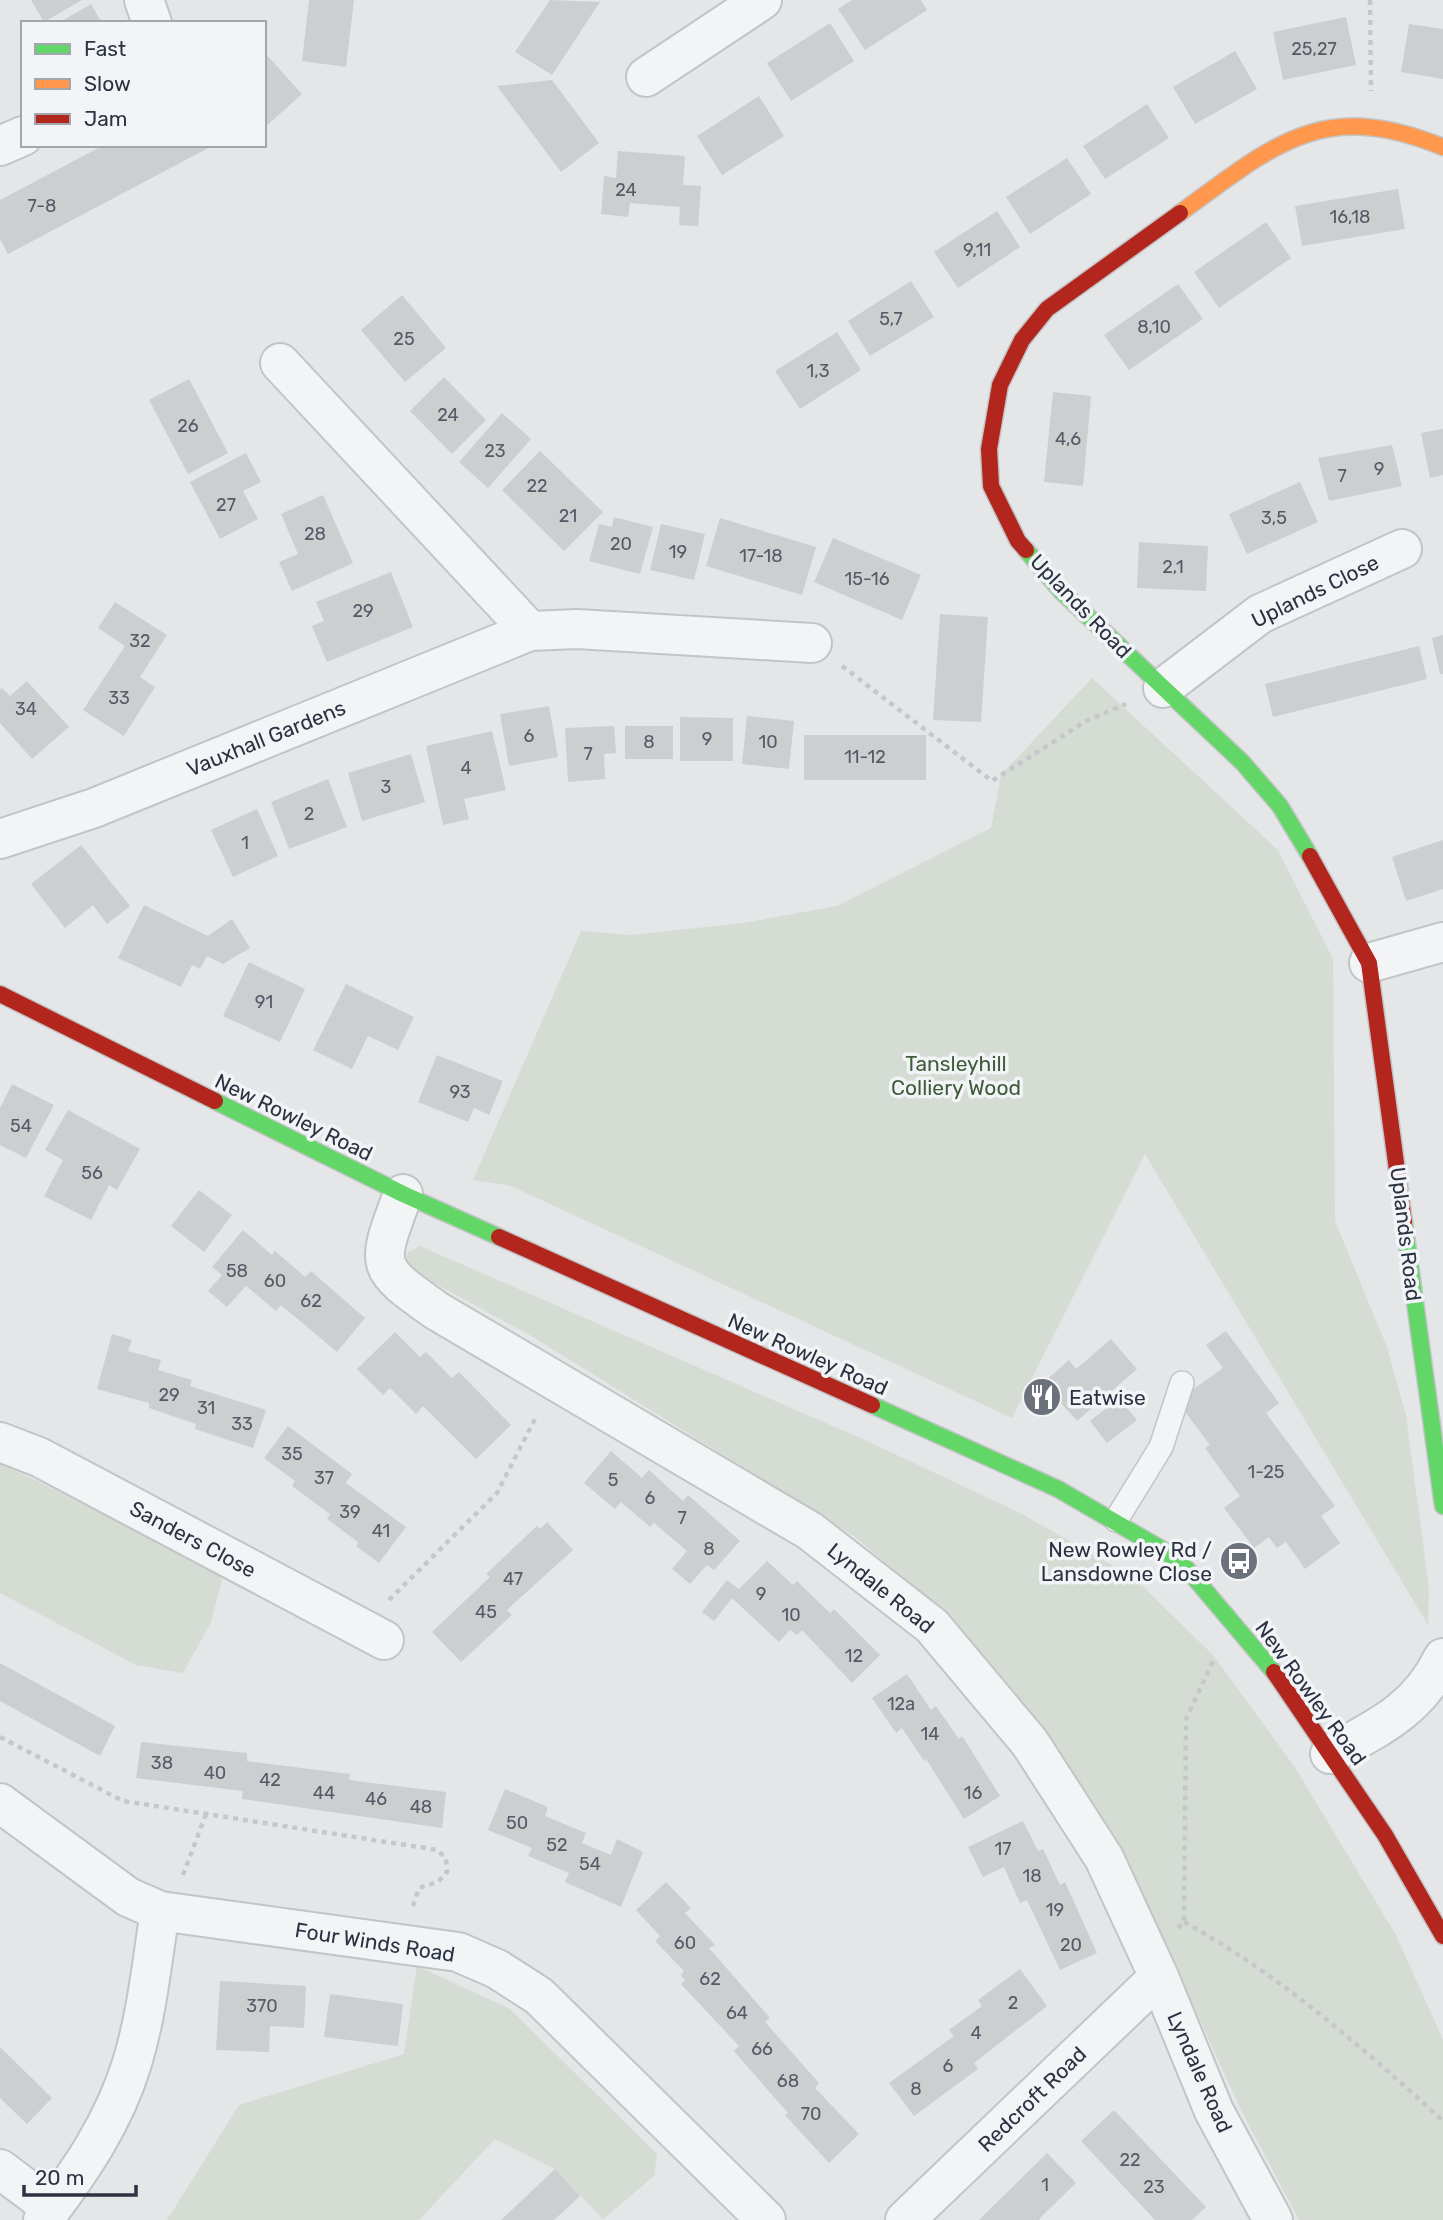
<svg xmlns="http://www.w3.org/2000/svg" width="1443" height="2220" viewBox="0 0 1443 2220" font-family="Rubik,sans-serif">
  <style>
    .green { fill: #d5dcd4 }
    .building { fill: #ccced0 }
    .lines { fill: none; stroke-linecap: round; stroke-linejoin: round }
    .lane-casing { stroke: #c2c4c6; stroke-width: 26 }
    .street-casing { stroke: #c2c4c6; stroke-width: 42 }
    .fast-casing { stroke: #c2c4c6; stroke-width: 19 }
    .slow-casing { stroke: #c2c4c6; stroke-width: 19 }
    .jam-casing { stroke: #c2c4c6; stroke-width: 19 }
    .path { stroke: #c5c7ca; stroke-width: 4.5; stroke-dasharray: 5 5; stroke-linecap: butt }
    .lane { stroke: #f3f4f5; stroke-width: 23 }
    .street { stroke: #f3f4f5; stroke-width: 38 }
    .fast { stroke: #63d668; stroke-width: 16 }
    .slow { stroke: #ff974d; stroke-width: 16 }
    .jam { stroke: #b3261e; stroke-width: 16 }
    .labels { text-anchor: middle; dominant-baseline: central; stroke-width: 7; stroke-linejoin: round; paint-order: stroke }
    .number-label { font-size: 18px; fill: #545a66 }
    .street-label { font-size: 21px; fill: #2b3341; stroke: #f2f4f7 }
    .park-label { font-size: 21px; fill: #405c39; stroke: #f2f4f7 }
    .poi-label { font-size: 21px; fill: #2b3341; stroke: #f2f4f7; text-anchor: start }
  </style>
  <rect width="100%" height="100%" fill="#e4e6e8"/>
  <path class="green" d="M1092,678L1278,850L1333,959L1335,1221L1387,1347L1406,1415L1429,1589L1428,1625L1145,1154L1012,1418L511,1186L473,1180L581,931L631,935L743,923L837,906L991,828L1001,775Z
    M420,1246L867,1441L1020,1513L1133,1577L1213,1655L1294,1766L1396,1935L1443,2040V2220H1299L1241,2110L1152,1915L1042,1729L946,1615L855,1537L533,1337L405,1267L408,1252Z
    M0,1463L224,1572L211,1622L183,1673L136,1665L0,1593Z
    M417,1966L510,2009L657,2154L654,2176L603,2219L555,2169L495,2139L419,2220H167L239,2105L404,2054Z"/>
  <path class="building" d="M31,0H82L44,22Z
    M309,0H354L346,67L302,61Z
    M550,0L600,2L552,75L515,52Z
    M852,0H921L927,10L865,50L838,9Z
    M91,4L102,23H58Z
    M1346,17L1356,65L1283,80L1273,32Z
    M830,23L854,61L791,101L767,63Z
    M1409,24L1443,29V79L1401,72Z
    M1235,51L1257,89L1195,124L1173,87Z
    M264,52L302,94L264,128Z
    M552,80L599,143L561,172L497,86Z
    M759,96L784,136L722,175L697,136Z
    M1147,104L1169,138L1105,179L1083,146Z
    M104,145H214L8,254L0,239V200Z
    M618,151L685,156L683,185L701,186L698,226L679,225L680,207L630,203L628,217L601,214L604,176L616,178Z
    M1067,158L1091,194L1030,234L1006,197Z
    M1398,189L1405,229L1302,246L1295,206Z
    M997,211L1020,247L958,288L934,252Z
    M1266,222L1291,258L1219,308L1194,272Z
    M911,281L934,317L870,356L848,321Z
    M1178,284L1203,319L1129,370L1104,335Z
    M402,295L446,348L405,382L361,330Z
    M837,332L861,370L800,409L775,371Z
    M444,377L486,420L452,454L410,411Z
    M189,379L228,453L188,474L149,400Z
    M1053,392L1091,396L1083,486L1044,482Z
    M502,413L531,439L488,488L459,462Z
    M1443,429V475L1430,478L1421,433Z
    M1392,445L1402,486L1329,501L1318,458Z
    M540,451L603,512L564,551L502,490Z
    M246,453L261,482L243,491L258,519L220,539L190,482Z
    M1300,482L1318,522L1247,554L1229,514Z
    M323,495L353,563L292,591L279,562L298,554L281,514Z
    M614,517L653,527L640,574L589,561L599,524L612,527Z
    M720,518L816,547L802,595L706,566Z
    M661,524L705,534L694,580L650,570Z
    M833,538L921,575L902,620L814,582Z
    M1139,542L1208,546L1206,591L1137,588Z
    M391,572L413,627L327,662L312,626L324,621L316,602Z
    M115,602L167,635L140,677L155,687L124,736L83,710L125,646L98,628Z
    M940,614L988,617L981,722L933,720Z
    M1443,635V674H1440L1432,638Z
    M1419,646L1427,679L1273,717L1265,684Z
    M27,681L69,727L32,759L0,723V689L2,688L10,696Z
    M549,706L558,757L509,766L500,714Z
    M747,716L794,721L789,769L742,764Z
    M680,717L733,718V761H680Z
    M614,726L616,753L604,754L605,779L568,782L565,728Z
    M625,726H673V759H625Z
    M492,731L506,790L464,799L469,819L443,825L426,746Z
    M804,735H926V780H804Z
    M411,754L425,802L362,821L348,773Z
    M328,779L347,827L289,849L271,802Z
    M257,809L278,856L233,877L211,830Z
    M1443,840V889L1406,901L1392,857Z
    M81,845L130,906L107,924L93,905L65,928L31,884Z
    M144,905L208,936L232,919L250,948L223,964L207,956L200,969L192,965L181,987L118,958Z
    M249,962L305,989L280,1042L223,1016Z
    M346,984L414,1017L398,1050L368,1036L352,1069L313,1050Z
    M437,1055L503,1081L489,1115L474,1108L468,1122L418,1102Z
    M12,1084L54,1105L26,1158L0,1145V1108Z
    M68,1110L140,1149L117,1190L109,1185L91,1220L44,1196L63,1160L45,1150Z
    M199,1190L232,1215L204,1252L171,1226Z
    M243,1230L272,1255L275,1251L305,1277L311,1271L365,1318L337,1352L281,1305L276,1311L246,1286L227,1307L208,1291L222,1275L212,1267Z
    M1226,1331L1279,1403L1266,1413L1335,1506L1321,1516L1340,1543L1305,1569L1286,1542L1277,1548L1269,1537L1254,1548L1224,1508L1240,1496L1205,1448L1210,1445L1177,1401L1223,1368L1206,1345Z
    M395,1332L420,1357L426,1352L452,1378L459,1372L511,1425L476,1459L423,1406L416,1414L390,1388L383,1395L357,1369Z
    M112,1334L132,1340L128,1351L161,1360L158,1370L192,1380L190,1386L266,1410L253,1448L195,1429L196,1424L149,1408V1403L97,1389Z
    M1111,1339L1137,1369L1077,1421L1043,1383L1069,1360L1076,1369Z
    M1119,1398L1137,1420L1107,1443L1090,1421Z
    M288,1426L352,1474L346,1483L406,1527L379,1563L356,1546L358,1542L327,1519L330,1514L292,1486L295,1481L264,1458Z
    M611,1451L642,1478L649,1470L683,1501L688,1495L740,1541L714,1570L707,1565L690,1584L672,1569L687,1551L654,1523L650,1527L621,1502L615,1509L584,1483Z
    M547,1522L573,1550L507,1610L512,1615L461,1662L432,1632L490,1577L486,1574L537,1526L540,1529Z
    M767,1561L793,1585L797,1581L830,1613L834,1609L880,1655L852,1683L802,1630L797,1635L790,1630L779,1642L732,1598L714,1621L702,1612L727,1580L739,1589Z
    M0,1663L115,1726L100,1756L0,1701Z
    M907,1674L931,1710L936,1706L959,1739L962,1736L1000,1796L964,1819L926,1759L924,1761L902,1728L896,1733L872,1698Z
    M141,1742L247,1753V1761L350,1774L349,1779L356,1781L446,1792L442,1828L242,1799L243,1791L136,1778Z
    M505,1789L548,1807L545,1816L586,1833L582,1843L611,1855L617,1839L643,1852L621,1907L565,1882L569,1873L528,1856L532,1848L488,1830Z
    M1023,1821L1038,1851L1043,1849L1060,1885L1065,1882L1097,1953L1060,1970L1027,1900L1020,1903L1004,1867L983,1877L968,1847Z
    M666,1882L691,1908L685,1913L715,1945L709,1948L770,2018L765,2022L819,2083L815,2088L859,2134L829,2163L785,2115L788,2113L734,2051L739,2046L681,1984L685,1980L681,1975L684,1971L655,1941L660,1936L636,1910Z
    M1020,1969L1047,2006L974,2063L978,2069L914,2116L889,2083L954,2036L949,2030L982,2006L978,2000Z
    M220,1981L306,1986L304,2028L270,2026L269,2052L216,2050Z
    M330,1994L403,2004L398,2046L324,2037Z
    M0,2047L52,2098L27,2124L0,2098Z
    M1114,2110L1206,2207L1192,2220H1155L1081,2141Z
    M1047,2153L1076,2183L1042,2216L1039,2220H979Z
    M555,2169L580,2196L554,2220H501Z"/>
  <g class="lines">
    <defs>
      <path id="lane" d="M1116,1520L1161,1447L1182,1383"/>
      <path id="street" d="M144,0L152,23
        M646,77L762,0
        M0,146L23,136
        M280,363L530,631L577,629L812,643
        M1163,688L1260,614L1402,549
        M0,839L94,808L530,631
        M1369,963L1443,942
        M403,1194C376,1267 373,1266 437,1311L810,1531L932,1626L1030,1743L1104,1858L1159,1977L1214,2111L1273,2220
        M0,1442L39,1457L384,1640
        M1330,1754C1378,1728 1418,1710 1443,1658
        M0,1803L128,1897L160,1911L458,1952L497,1969L539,1996L766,2220
        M0,2169L52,2208
        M43,2220C80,2172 114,2122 132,2063C147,2014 152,1962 160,1911
        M905,2220L1159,1977"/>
      <path id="fast" d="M1026,550L1061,591L1243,763L1280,806L1310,856
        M215,1101L403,1194L499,1237
        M1404,1222L1443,1506
        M872,1405L1058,1489L1165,1551L1187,1569L1274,1672"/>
      <path id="slow" d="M1180,213C1275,144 1322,98 1443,147"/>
      <path id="jam" d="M1026,550L1018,541L991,486L989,449L1000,385L1022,340L1047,309L1180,213
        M1310,856L1369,963L1404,1222
        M0,994L215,1101
        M499,1237L872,1405
        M1274,1672L1385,1835L1443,1936"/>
    </defs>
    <use href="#lane" class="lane-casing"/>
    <use href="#street" class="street-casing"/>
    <use href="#fast" class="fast-casing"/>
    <use href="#slow" class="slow-casing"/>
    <use href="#jam" class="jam-casing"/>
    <path class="path" d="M1370,0L1371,91
      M842,666L992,781L1086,721L1126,704
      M389,1600L497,1493L537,1415
      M0,1737L123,1801L438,1850L446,1859L447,1872L438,1882L419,1888L412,1909
      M183,1875L206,1814
      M1184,1922C1280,1975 1362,2047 1443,2121
      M1178,1928L1184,1922L1186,1719L1214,1659"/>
    <use href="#lane" class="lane"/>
    <use href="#street" class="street"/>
    <use href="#fast" class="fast"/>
    <use href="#slow" class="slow"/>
    <use href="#jam" class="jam"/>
  </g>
  <defs>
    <symbol id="restaurant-disc" viewBox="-11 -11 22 22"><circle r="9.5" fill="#6c727b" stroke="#f2f4f7"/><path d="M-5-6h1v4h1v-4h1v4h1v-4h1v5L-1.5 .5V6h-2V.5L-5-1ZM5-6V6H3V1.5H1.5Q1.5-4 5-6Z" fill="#fff"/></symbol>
    <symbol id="bus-disc" viewBox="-11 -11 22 22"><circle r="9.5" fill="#6c727b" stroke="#f2f4f7"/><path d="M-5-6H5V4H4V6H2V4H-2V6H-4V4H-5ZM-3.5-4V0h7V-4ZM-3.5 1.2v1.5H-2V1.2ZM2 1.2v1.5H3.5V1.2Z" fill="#fff"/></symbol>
  </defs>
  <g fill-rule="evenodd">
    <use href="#restaurant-disc" x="1020" y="1375" width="44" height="44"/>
    <use href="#bus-disc" x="1217" y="1539" width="44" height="44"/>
  </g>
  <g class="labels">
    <g class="number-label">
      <text x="1314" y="49">25,27</text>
      <text x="626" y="190">24</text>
      <text x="42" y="206">7-8</text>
      <text x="1350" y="217">16,18</text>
      <text x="977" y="250">9,11</text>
      <text x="891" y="319">5,7</text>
      <text x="1154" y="327">8,10</text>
      <text x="404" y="339">25</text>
      <text x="818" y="371">1,3</text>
      <text x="448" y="415">24</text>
      <text x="188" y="426">26</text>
      <text x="1068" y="439">4,6</text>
      <text x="495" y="451">23</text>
      <text x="1379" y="469">9</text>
      <text x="1342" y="476">7</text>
      <text x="537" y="486">22</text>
      <text x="226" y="505">27</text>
      <text x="568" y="516">21</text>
      <text x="1274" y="518">3,5</text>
      <text x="315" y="534">28</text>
      <text x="621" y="544">20</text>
      <text x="678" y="552">19</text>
      <text x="761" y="556">17-18</text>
      <text x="1173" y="567">2,1</text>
      <text x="867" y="579">15-16</text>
      <text x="363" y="611">29</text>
      <text x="140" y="641">32</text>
      <text x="119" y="698">33</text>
      <text x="26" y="709">34</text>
      <text x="529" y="736">6</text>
      <text x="707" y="739">9</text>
      <text x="649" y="742">8</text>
      <text x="768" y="742">10</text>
      <text x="588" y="754">7</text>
      <text x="865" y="757">11-12</text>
      <text x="466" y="768">4</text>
      <text x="386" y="787">3</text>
      <text x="309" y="814">2</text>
      <text x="245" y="843">1</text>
      <text x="264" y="1002">91</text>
      <text x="460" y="1092">93</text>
      <text x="21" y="1126">54</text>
      <text x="92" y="1173">56</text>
      <text x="237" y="1271">58</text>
      <text x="275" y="1281">60</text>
      <text x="311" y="1301">62</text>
      <text x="169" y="1395">29</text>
      <text x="206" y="1408">31</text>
      <text x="242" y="1424">33</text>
      <text x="292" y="1454">35</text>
      <text x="1266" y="1472">1-25</text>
      <text x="324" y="1478">37</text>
      <text x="613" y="1480">5</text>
      <text x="650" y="1498">6</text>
      <text x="350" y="1512">39</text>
      <text x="682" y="1518">7</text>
      <text x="381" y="1531">41</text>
      <text x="709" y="1549">8</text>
      <text x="513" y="1579">47</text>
      <text x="761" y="1594">9</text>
      <text x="486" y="1612">45</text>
      <text x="791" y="1615">10</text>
      <text x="854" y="1656">12</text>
      <text x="901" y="1704">12a</text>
      <text x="930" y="1734">14</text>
      <text x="162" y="1763">38</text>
      <text x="215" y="1773">40</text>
      <text x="270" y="1780">42</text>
      <text x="324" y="1793">44</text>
      <text x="973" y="1793">16</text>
      <text x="376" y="1799">46</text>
      <text x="421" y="1807">48</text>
      <text x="517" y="1823">50</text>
      <text x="557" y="1845">52</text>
      <text x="1003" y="1849">17</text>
      <text x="590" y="1864">54</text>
      <text x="1032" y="1876">18</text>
      <text x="1055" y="1910">19</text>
      <text x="685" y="1943">60</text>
      <text x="1071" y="1945">20</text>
      <text x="710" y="1979">62</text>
      <text x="1013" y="2003">2</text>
      <text x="262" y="2006">370</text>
      <text x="737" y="2013">64</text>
      <text x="976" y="2033">4</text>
      <text x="762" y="2049">66</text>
      <text x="948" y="2066">6</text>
      <text x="788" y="2081">68</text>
      <text x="916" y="2089">8</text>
      <text x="811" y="2114">70</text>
      <text x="1130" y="2160">22</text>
      <text x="1045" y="2185">1</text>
      <text x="1154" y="2187">23</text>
    </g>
    <g class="street-label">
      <text transform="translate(1315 591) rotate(-26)">Uplands Close</text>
      <text transform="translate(1081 606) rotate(46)">Uplands Road</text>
      <text transform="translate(266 738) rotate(-22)">Vauxhall Gardens</text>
      <text transform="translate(294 1117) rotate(26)">New Rowley Road</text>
      <text transform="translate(1406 1234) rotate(83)">Uplands Road</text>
      <text transform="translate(808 1354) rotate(24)">New Rowley Road</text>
      <text transform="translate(193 1539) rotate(28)">Sanders Close</text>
      <text transform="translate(881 1588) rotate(39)">Lyndale Road</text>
      <text transform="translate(1311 1693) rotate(54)">New Rowley Road</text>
      <text transform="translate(375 1942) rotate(9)">Four Winds Road</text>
      <text transform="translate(1200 2072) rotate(66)">Lyndale Road</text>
      <text transform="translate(1032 2099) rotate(-44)">Redcroft Road</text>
    </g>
    <g class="park-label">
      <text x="956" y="1063">Tansleyhill<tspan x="956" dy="24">Colliery Wood</tspan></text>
    </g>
    <g class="poi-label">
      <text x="1069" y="1397">Eatwise</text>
      <text x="1212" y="1549" text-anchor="end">New Rowley Rd /<tspan x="1212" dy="24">Lansdowne Close</tspan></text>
    </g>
  </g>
  <rect x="21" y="21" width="245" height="126" fill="#f2f4f7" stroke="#a2a7ae" stroke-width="2"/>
  <rect x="35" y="44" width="35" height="10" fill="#63d668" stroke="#a2a7ae" stroke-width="2"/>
  <text x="84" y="56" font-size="21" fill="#2b3341">Fast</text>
  <rect x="35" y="79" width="35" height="10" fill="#ff974d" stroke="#a2a7ae" stroke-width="2"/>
  <text x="84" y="91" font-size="21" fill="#2b3341">Slow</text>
  <rect x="35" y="114" width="35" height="10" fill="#b3261e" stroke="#a2a7ae" stroke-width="2"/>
  <text x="84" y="126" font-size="21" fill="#2b3341">Jam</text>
  <path d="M24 2185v10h112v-10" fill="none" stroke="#2b3341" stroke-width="3.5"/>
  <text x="35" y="2185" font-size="21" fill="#2b3341" stroke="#f2f4f7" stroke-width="5" paint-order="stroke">20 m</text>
</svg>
